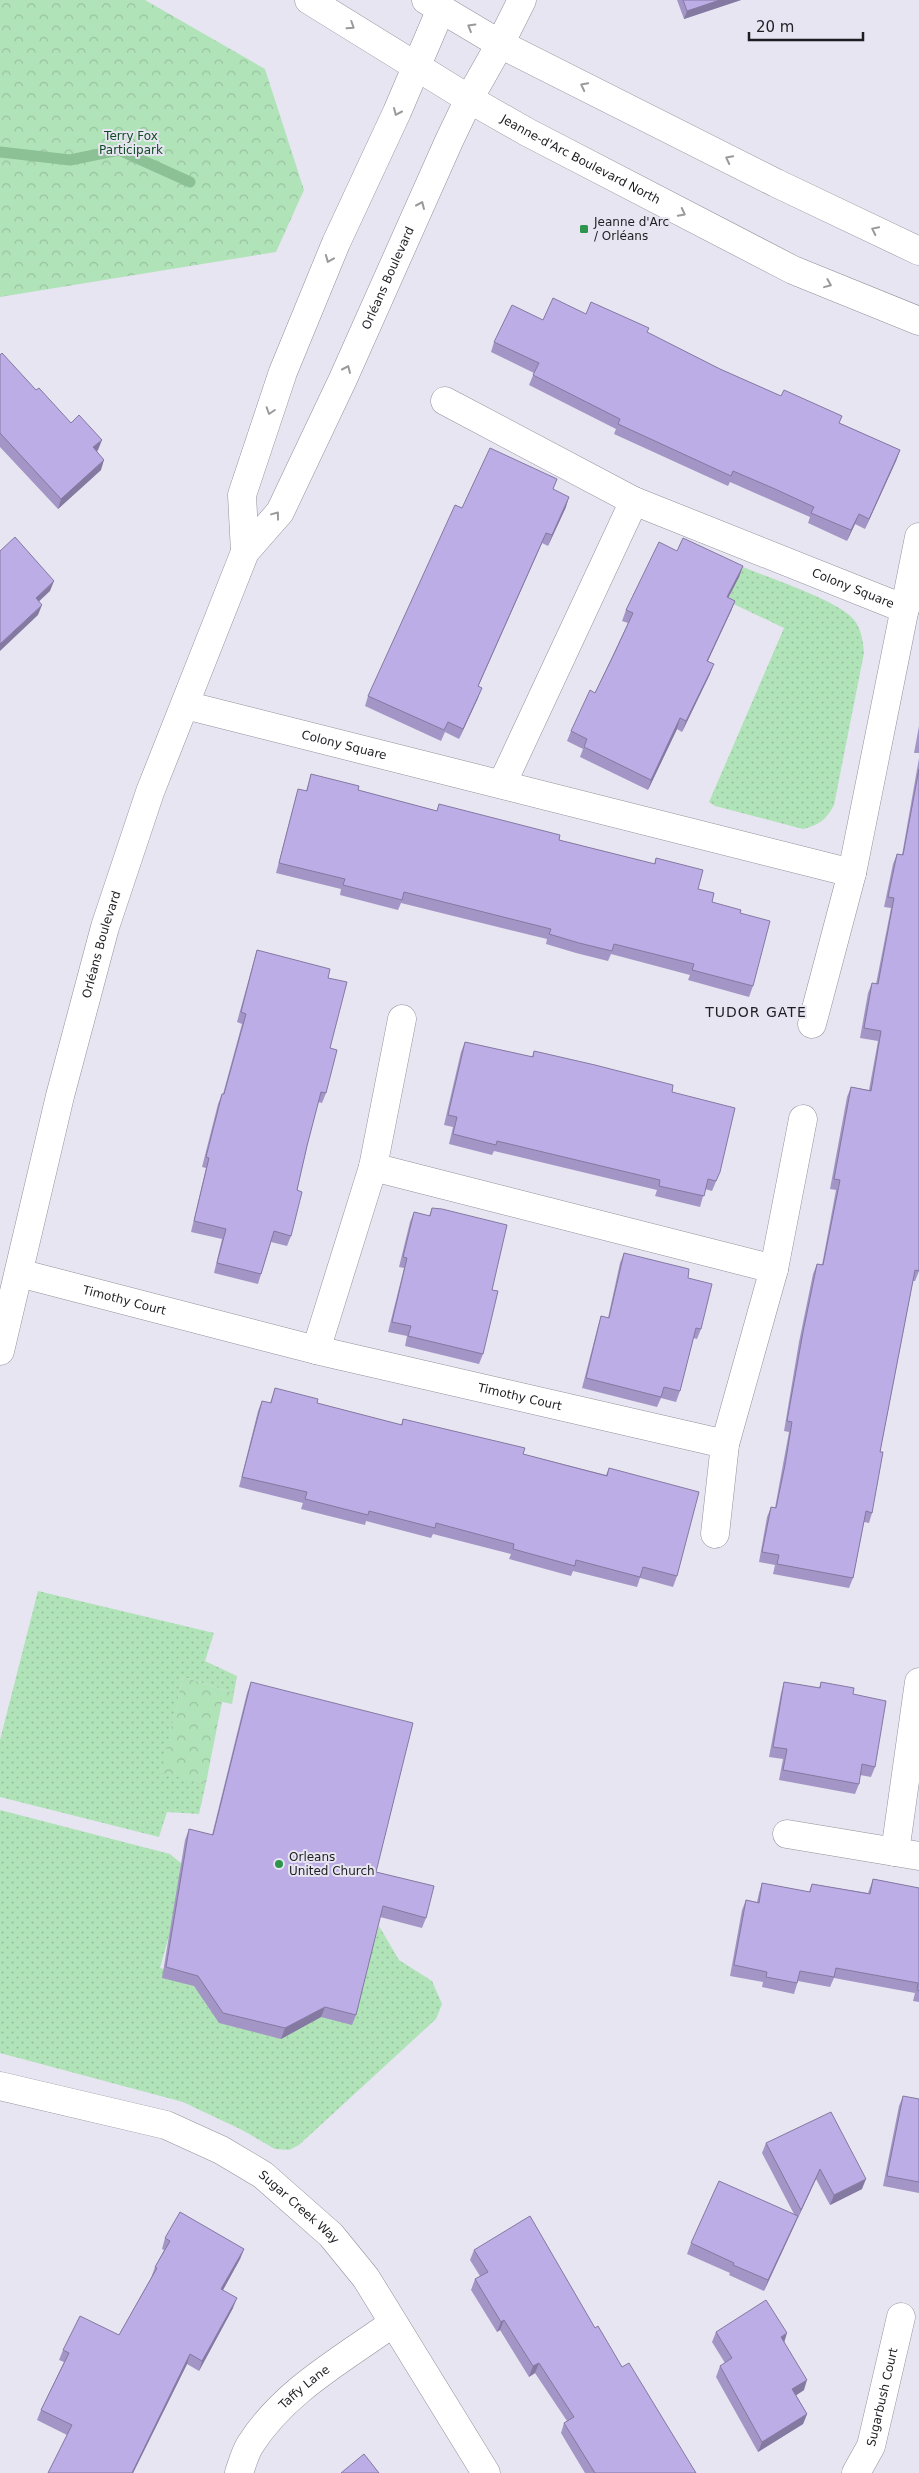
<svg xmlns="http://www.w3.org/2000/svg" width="919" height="2473" viewBox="0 0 919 2473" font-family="'DejaVu Sans',sans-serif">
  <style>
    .grass { fill: url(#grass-dots) }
    .park { fill: url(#park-crowns) }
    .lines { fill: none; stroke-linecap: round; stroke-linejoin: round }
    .stream { stroke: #8cc095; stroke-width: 11 }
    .minor-casing { stroke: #93909b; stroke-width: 29 }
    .tertiary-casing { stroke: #93909b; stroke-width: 29 }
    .secondary-casing { stroke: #93909b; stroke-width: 29 }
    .minor { stroke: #fff; stroke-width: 28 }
    .tertiary { stroke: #fff; stroke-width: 28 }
    .secondary { stroke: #fff; stroke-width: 28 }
    .wall { fill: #a395c6 }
    .shaded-wall { fill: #8479a1 }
    .building { fill: #bdade6; stroke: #8479a1 }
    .oneway { stroke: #9a999b }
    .poi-dot { fill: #2d954c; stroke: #e7e5f1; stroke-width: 2 }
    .labels { text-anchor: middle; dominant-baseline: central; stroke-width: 4; stroke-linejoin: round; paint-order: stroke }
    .park-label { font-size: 12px; fill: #124c24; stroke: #e7e5f1 }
    .street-label { font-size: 12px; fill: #1e1d21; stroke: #e7e5f1 }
    .poi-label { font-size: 12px; fill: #1e1d21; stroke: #e7e5f1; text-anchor: start }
    .neighbourhood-label { font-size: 14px; letter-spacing: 1px; fill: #1e1d21; stroke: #e7e5f1 }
  </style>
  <defs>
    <pattern id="grass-dots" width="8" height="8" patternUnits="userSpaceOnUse" patternTransform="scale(1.25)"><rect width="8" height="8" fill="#b1e3b9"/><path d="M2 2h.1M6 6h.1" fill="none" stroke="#98c29f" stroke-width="1.8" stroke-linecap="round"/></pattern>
    <pattern id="park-crowns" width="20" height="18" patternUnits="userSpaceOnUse" patternTransform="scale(1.25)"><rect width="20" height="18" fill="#b1e3b9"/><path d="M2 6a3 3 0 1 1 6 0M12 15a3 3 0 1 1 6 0" fill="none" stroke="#98c29f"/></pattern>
  </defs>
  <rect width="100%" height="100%" fill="#e7e5f1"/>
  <path class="grass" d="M743,567C768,578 841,601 855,621C862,631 863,642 864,653L834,805C826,820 819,825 803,829L715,806L709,802L784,628L727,601Z
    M38,1591L214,1633L205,1661L237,1676L234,1693L183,1677L162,1772L206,1783L199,1814L167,1812L159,1837L0,1797V1740Z
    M0,1810L170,1854L182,1864L189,1865L160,1968L352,2016L379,1926L399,1960L432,1981L442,2004L436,2019L299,2145L289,2150L275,2149L242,2130L183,2102L0,2053Z"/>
  <path class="park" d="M0,0H145L265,69L304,190L276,252L0,297Z
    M183,1677L234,1693L232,1704L222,1702L206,1783L161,1773Z"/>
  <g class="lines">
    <path class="stream" d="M0,152L70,160L119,150L190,182"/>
    <defs>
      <g id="minor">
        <path d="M445,401L634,501"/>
        <path id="s1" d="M185,705L852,873"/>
        <path id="s2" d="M502,784L634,501L905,609"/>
        <path d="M402,1019L373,1167L774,1269"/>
        <path d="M812,1024L852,873L919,537"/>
        <path id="s3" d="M19,1273L316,1350L725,1444"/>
        <path d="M316,1350L373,1167"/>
        <path d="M715,1534L725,1444L774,1269L803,1119"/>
        <path d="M787,1834L919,1856"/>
        <path d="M895,1852L919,1682"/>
        <path id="s4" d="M0,2086L166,2125L221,2150L263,2175L331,2235L366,2278L486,2473"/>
        <path id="s5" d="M239,2473C242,2464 245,2453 250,2445C284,2391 343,2359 393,2323"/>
        <path id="s6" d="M856,2473L871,2446L901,2317"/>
      </g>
      <path id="tertiary" d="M500,44L522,0"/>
      <g id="secondary">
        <path id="s7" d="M309,0L469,99L527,132L793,270L919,321"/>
        <path d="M426,0L500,44L776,183L919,251"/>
        <path d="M245,552L242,495L283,372L336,243L397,112L441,9"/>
        <path id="s8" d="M0,1351L60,1096L105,927L150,792L245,552L280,512L343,379L449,141L469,99L500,44"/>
      </g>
    </defs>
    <use href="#minor" class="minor-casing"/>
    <use href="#tertiary" class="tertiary-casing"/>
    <use href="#secondary" class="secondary-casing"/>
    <use href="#minor" class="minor"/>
    <use href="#tertiary" class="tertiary"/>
    <use href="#secondary" class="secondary"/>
  </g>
  <path class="wall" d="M677,0H741L684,19Z
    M586,314L647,333L720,369L900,450L896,461L865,529L855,524L847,541L808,523L810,517L771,500L730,482L728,486L614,434L616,429L529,385L534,373L491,352L494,342L543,320Z
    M0,355L36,390L98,450L97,451L101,470L58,509L0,447Z
    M557,479L553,489L566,507L548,546L542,543L478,686V698L459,739L445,732L441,741L365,706L368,696L462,508Z
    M677,551L743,566L739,577L728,598L735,601L731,611L708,661L710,674L682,732L677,729L648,790L580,757L583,749L567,741L571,731L595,693L628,623L622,621L626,610Z
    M919,726V753H914Z
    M919,758V1271L915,1281H913L880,1452L872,1513L869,1523L864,1522L853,1578L849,1588L773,1574L775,1565L759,1562L767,1517L771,1507L775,1508L781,1475L789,1432L784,1431L799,1342L813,1274L817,1264L822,1265L836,1190L830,1189L847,1097L851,1087L869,1090L878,1041L860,1038L868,993L872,983L876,984L891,908L884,907L893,864L897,854L902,855Z
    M311,774L358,790L437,811L439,804L559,840L654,864L656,858L698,889L712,902L740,913L753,986L749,997L688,980L690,975L611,954L608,961L576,953L546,944L547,939L401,903L398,910L340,895L341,889L276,873L295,800L298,789L306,791Z
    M257,950L328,978L330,1048L326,1093L322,1103L318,1102L307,1146L297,1190L291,1236L287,1246L271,1242L258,1284L214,1273L222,1239L191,1232L206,1168L202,1167L218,1104L222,1094H223L242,1024L237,1022L254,960Z
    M465,1042L532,1057L534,1051L672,1092L720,1172L712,1191L705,1189L700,1207L655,1196L657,1190L494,1151L492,1155L449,1144L453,1127L444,1125L461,1052Z
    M432,1208L492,1290L483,1354L479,1364L405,1346L407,1336L388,1332L404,1268L399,1267L410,1222L414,1212L429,1216Z
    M624,1253L688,1278L701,1329L697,1339L693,1338L680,1391L676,1402L661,1398L657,1407L582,1388L598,1326L601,1316L608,1318L620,1263Z
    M275,1388L317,1403L401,1425L403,1419L523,1454L606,1475L609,1468L677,1576L673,1587L640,1578L637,1587L573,1571L571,1576L509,1559L511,1554L433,1534L431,1538L366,1521L365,1525L301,1509L303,1503L239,1487L258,1411L262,1401L270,1403Z
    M251,1682L376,1872L426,1918L422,1928L380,1917L356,2015L352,2025L321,2017L281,2039L219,2023L194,1986L162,1978L185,1840L189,1829L212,1835L247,1693Z
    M784,1682L819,1688L821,1682L853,1694L875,1767L871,1777L860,1775L859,1784L855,1794L779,1780L783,1759L769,1757L781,1693Z
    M873,1879L919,1888V2002L913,2001L915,1993L834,1978L830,1987L798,1981L794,1994L762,1987L763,1982L730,1976L742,1910L746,1900L757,1902L759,1893L762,1883L809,1892L812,1884L868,1893Z
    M903,2096L919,2099V2193L883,2186L899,2106Z
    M766,2143L862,2189L830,2205L816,2179L764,2291L729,2275L730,2273L687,2254L691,2243L794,2214L762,2153Z
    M165,2238L244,2249L240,2259L223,2290L233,2308L199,2371L187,2364L133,2473H48L67,2435L37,2420L41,2410L64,2362L59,2360L63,2350L119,2335L151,2278L155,2267L164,2250L162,2249Z
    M474,2250L595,2328L696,2473H585L561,2433L564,2423L567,2421L535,2373L529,2377L500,2330L497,2332L471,2290L475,2279L480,2276L470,2260Z
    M716,2332L784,2342L804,2390L796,2395L807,2414L803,2424L758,2452L716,2377L720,2366L725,2363L712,2342Z"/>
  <path class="shaded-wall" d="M720,0H741L684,19L687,11Z
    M102,440L98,450L89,458L93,447Z
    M900,450L896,461L865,529L869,519Z
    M104,460L101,470L58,509L61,499Z
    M569,497L566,507L548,546L552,535Z
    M859,514L855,524L847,541L851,530Z
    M546,533L542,543L474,696L478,686Z
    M743,566L739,577L723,608L727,597Z
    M54,581L50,591L32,608L36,598Z
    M735,601L731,611L703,671L707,661Z
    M42,605L38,615L0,651V644Z
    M714,664L710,674L682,732L686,721Z
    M482,688L478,698L459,739L463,729Z
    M680,718L677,729L648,790L651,780Z
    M325,2007L321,2017L281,2039L285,2028Z
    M820,2169L816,2179L797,2220L801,2210Z
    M866,2179L862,2189L830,2205L834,2195Z
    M798,2216L794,2226L764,2291L768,2280Z
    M244,2249L240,2259L218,2299L221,2289Z
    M237,2298L233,2308L199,2371L202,2361Z
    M504,2320L500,2330L497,2332L501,2322Z
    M787,2333L784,2343L781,2337Z
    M190,2354L187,2364L133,2473H132Z
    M539,2363L535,2373L529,2377L533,2366Z
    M807,2380L804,2390L789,2400L792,2389Z
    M807,2414L803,2424L758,2452L762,2442Z"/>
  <path class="building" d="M683,0H720L687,11Z
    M553,298L586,314L591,302L649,328L647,332L720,369L781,396L784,390L842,416L839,423L900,450L869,519L859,514L851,530L811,513L814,507L775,489L733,471L731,476L618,424L620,419L533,375L539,363L494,342L512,305L543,320Z
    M2,353L36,390L39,388L71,423L79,415L102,440L93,447L104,460L61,499L0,433V355Z
    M490,448L557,479L553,489L569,497L552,535L546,533L478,686L482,688L463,729L448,722L444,730L368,696L455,505L462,508Z
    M15,537L54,581L36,598L42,605L0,644V551Z
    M683,538L743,566L727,597L735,601L707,661L714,664L686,721L680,718L651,780L584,747L587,739L571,731L590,690L595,693L615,652L633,613L626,610L659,542L677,551Z
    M919,769V1271L915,1270L880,1452H883L872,1513L866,1511L853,1578L777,1564L779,1555L762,1552L771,1507L776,1508L785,1465L792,1422L787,1421L803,1332L817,1264L823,1265L840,1180L834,1179L851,1087L871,1091L881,1031L864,1028L872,983L878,984L894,898L888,897L897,854L903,855Z
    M311,774L359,786L358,790L437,811L439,804L560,835L559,840L655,864L656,858L703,870L698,889L714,893L712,902L741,910L740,913L770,921L753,986L692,970L694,964L614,944L612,951L579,943L549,934L551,929L404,892L402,900L343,885L345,879L279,863L298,789L307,791Z
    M257,950L330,969L328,978L347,982L330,1048L337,1050L326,1093L321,1092L307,1146L297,1190L302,1192L291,1236L274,1231L261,1274L217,1263L226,1229L194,1221L209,1158L206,1157L222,1094H224L246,1014L241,1012Z
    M465,1042L533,1057L534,1051L595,1065L673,1085L672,1092L735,1108L720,1172L716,1181L708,1179L704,1196L659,1186L660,1180L497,1141L496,1145L453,1134L457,1117L448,1115Z
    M432,1208L442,1209L507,1225L492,1290L498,1291L483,1354L408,1336L411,1326L392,1322L407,1258L403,1257L414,1212L430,1216Z
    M624,1253L689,1269L688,1278L712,1284L701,1329L696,1328L680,1391L664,1387L661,1397L586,1378L601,1316L609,1318Z
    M275,1388L318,1399L317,1403L402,1425L403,1419L525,1448L523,1454L607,1476L609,1468L699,1492L677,1576L643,1567L640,1577L576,1560L575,1566L513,1549L514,1544L436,1523L435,1528L369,1511L368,1515L305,1499L307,1492L242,1477L262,1401L271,1403Z
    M251,1682L413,1723L376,1872L434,1886L426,1918L383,1906L356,2015L325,2007L285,2028L223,2013L198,1976L166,1967L189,1829L213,1835Z
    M784,1682L820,1688L821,1682L854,1688L853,1694L886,1701L875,1767L862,1764L859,1784L783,1770L787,1749L773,1747Z
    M873,1879L919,1888V1991L917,1990L918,1983L836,1968L834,1977L800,1971L797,1983L766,1977L767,1972L734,1965L746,1900L759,1903L762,1883L810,1892L812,1884L870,1894Z
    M903,2096L919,2099V2182L887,2176Z
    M831,2112L866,2179L834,2195L820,2169L801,2210L766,2143Z
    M719,2181L798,2216L768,2280L733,2265L734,2263L691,2243Z
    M180,2212L244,2249L221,2289L237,2298L202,2361L190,2354L132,2473H48L72,2425L41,2410L69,2353L63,2350L80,2316L119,2335L157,2268L155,2267L170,2241L165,2238Z
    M530,2216L595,2328L598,2326L622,2367L629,2363L696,2473H595L564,2423L574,2417L539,2363L533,2366L504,2320L501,2322L475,2279L488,2272L474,2250Z
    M766,2300L787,2333L781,2337L807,2380L792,2389L807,2414L762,2442L720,2366L732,2358L716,2332Z
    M364,2454L379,2473H341Z"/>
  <defs><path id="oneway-chevron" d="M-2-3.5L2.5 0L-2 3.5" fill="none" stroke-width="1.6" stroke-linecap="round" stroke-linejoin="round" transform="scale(1.25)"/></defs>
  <g class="oneway">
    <use href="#oneway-chevron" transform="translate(351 26) rotate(33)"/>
    <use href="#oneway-chevron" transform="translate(471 27) rotate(-149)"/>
    <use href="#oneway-chevron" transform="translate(584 86) rotate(-153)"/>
    <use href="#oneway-chevron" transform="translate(397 112) rotate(114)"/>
    <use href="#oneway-chevron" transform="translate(729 159) rotate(-153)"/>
    <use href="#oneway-chevron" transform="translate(421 205) rotate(-66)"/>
    <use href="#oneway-chevron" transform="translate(682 213) rotate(27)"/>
    <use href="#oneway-chevron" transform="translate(875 230) rotate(-154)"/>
    <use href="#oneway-chevron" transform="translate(329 259) rotate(112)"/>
    <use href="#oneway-chevron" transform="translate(828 284) rotate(22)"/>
    <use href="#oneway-chevron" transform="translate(347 369) rotate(-66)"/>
    <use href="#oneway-chevron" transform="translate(270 411) rotate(108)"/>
    <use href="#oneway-chevron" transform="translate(276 515) rotate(-53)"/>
  </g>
  <g class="poi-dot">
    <rect x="579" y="224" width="10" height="10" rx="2.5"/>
    <circle cx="279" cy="1864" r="5"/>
  </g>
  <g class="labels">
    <g class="park-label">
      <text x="131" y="136">Terry Fox<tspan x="131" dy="14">Participark</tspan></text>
    </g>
    <g class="street-label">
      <text stroke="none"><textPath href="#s7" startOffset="315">Jeanne-d'Arc Boulevard North</textPath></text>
      <text stroke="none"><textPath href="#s8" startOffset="1148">Orléans Boulevard</textPath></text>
      <text stroke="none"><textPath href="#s2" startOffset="548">Colony Square</textPath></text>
      <text stroke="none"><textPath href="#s1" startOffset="164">Colony Square</textPath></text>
      <text stroke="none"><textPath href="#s8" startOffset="419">Orléans Boulevard</textPath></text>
      <text stroke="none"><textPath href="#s3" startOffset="109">Timothy Court</textPath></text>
      <text stroke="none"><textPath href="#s3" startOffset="516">Timothy Court</textPath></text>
      <text stroke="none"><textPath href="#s4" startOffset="328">Sugar Creek Way</textPath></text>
      <text stroke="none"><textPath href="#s5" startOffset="110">Taffy Lane</textPath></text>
      <text stroke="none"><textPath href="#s6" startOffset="81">Sugarbush Court</textPath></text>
    </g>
    <g class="poi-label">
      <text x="594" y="222">Jeanne d'Arc<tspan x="594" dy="14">/ Orléans</tspan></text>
      <text x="289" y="1857">Orleans<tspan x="289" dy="14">United Church</tspan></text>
    </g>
    <g class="neighbourhood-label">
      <text x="756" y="1012">TUDOR GATE</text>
    </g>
  </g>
  <path d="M749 32v8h114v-8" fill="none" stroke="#1e1d21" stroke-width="2.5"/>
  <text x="756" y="32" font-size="15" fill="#1e1d21" stroke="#e7e5f1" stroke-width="4" paint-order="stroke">20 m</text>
</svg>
